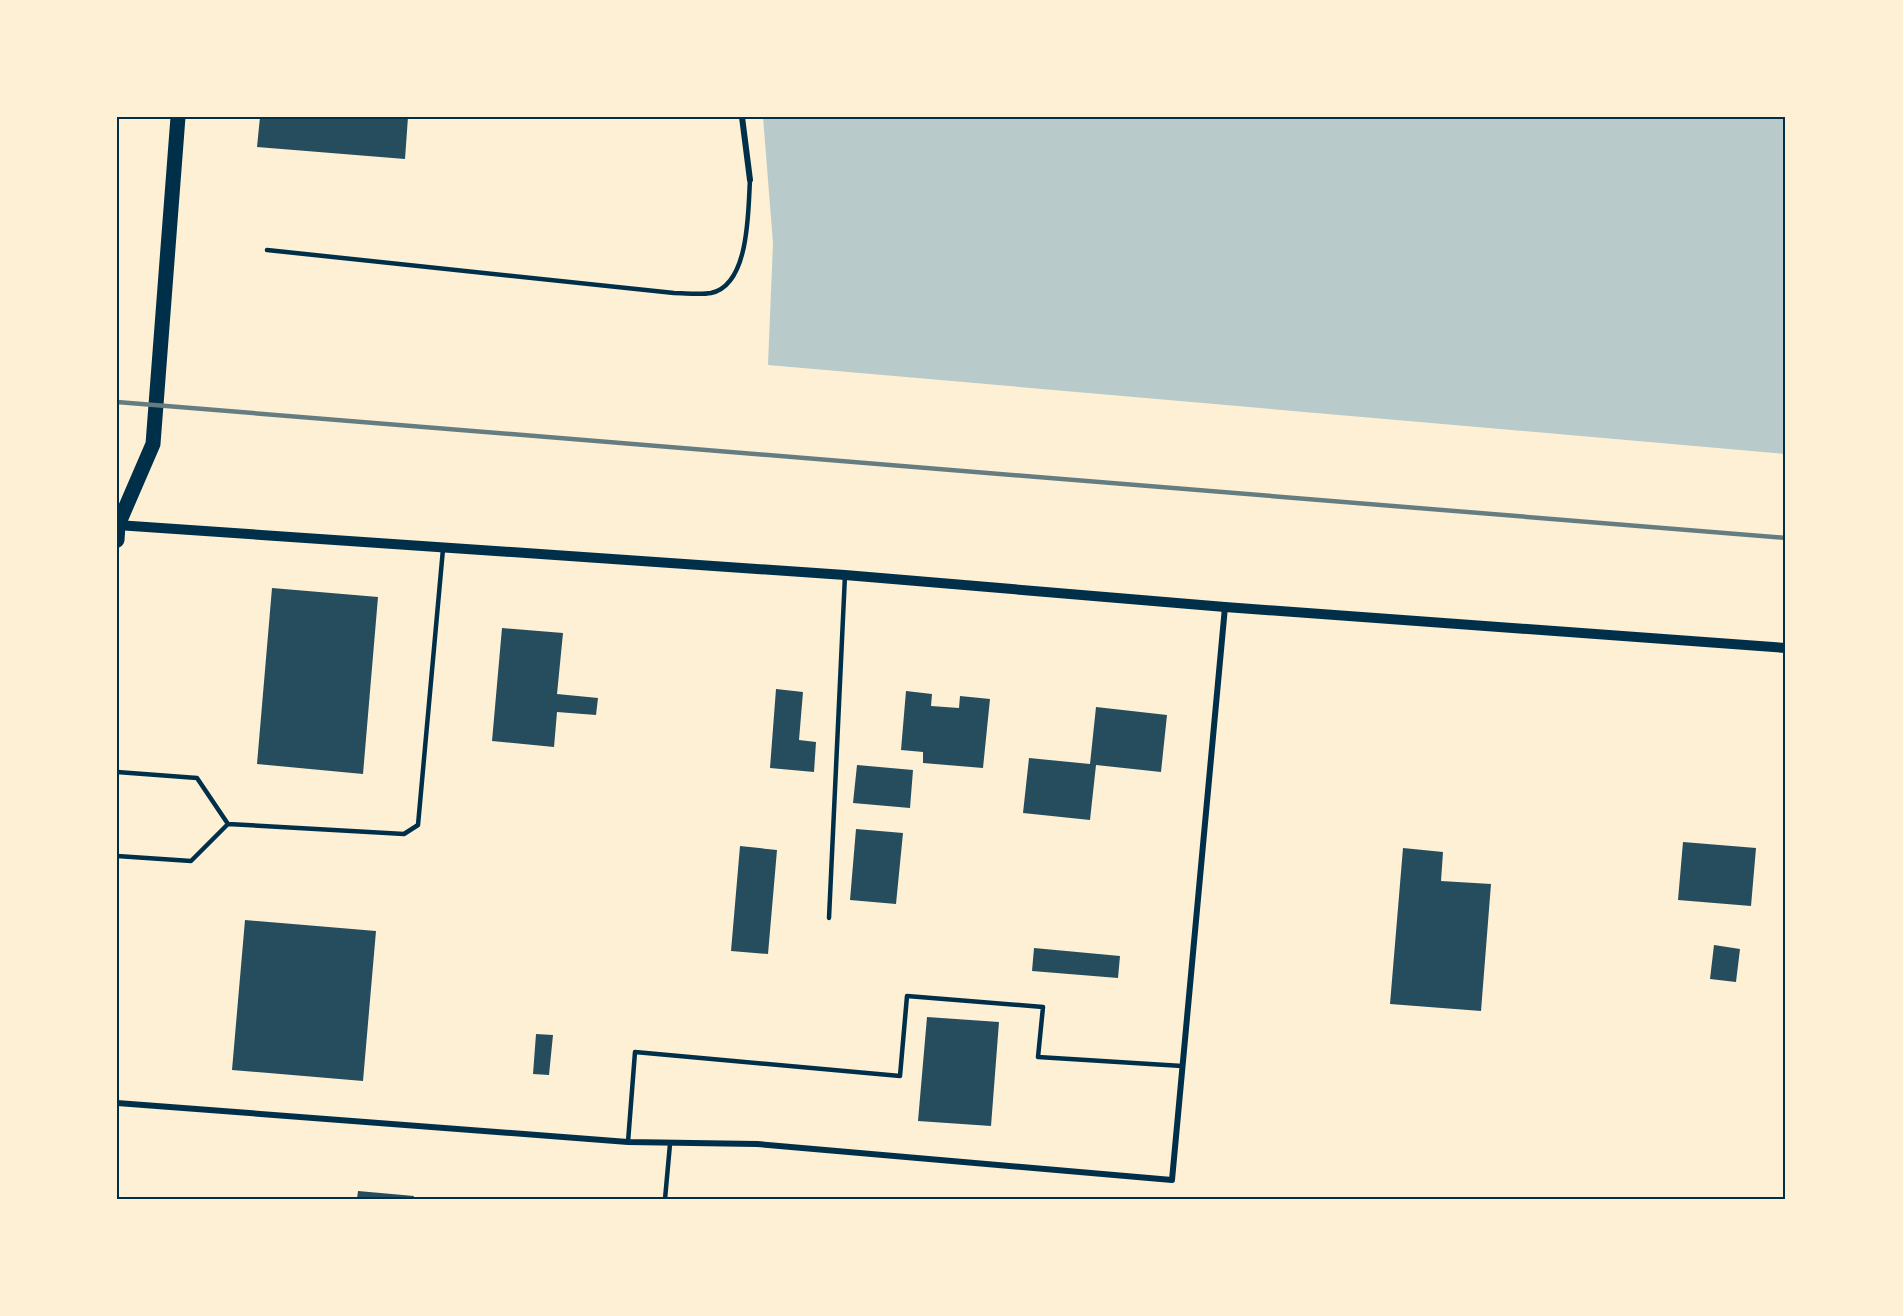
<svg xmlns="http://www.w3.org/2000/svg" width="1903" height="1316" viewBox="0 0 1903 1316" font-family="Quicksand,sans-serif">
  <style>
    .green { fill: #b9caca }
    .building { fill: #264d5e }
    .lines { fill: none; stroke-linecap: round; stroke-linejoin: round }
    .service { stroke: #003049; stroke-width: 4.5 }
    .minor { stroke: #003049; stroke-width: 6 }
    .tertiary { stroke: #003049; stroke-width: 10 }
    .primary { stroke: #003049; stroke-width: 15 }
    .rail { stroke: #657d81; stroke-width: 4.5 }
    .neatline { fill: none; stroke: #003049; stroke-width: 2 }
  </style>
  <rect width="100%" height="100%" fill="#fdf0d5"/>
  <path class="green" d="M763,117H1786V454L768,365L773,243Z"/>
  <path class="building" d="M260,117H408L405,159L257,147Z
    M272,588L378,597L363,774L257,764Z
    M502,628L563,633L557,694L598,698L596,715L557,712L554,747L492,741Z
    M776,689L803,692L799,740L816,742L814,772L770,768Z
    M906,691L932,694L931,706L959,708L960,696L990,699L983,768L923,763V752L901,750Z
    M1096,707L1167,715L1161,772L1096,765L1090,820L1023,813L1029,758L1090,764Z
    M857,765L913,770L910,808L853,803Z
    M856,829L903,833L896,904L850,900Z
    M1683,842L1756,848L1751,906L1678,900Z
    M740,846L777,850L768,954L731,951Z
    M1403,848L1443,852L1441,881L1491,884L1481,1011L1390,1004Z
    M245,920L376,931L363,1081L232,1070Z
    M1714,945L1740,949L1736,982L1710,979Z
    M1034,948L1120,956L1118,978L1032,971Z
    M927,1017L999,1022L991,1126L918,1121Z
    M536,1034L553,1035L549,1075L533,1074Z
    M358,1191L414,1196L413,1199H357Z"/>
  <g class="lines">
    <path class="service" d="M267,250L674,293C685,293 700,295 711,293C750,285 748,209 750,180
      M117,772L197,778L228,824
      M117,856L191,861L228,824L404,834L418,825L443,549
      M829,918L845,575
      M628,1142L635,1052L900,1076L907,996L1043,1007L1038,1057L1182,1066
      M665,1199L670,1144"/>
    <path class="minor" d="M742,117L750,180
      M117,1103L628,1142L757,1144L1172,1180L1225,607"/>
    <path class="tertiary" d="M117,525L845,575L1225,607L1786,648"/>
    <path class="primary" d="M117,540L118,525L153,444L178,117"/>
    <path class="rail" d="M117,402L1786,538"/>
  </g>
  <rect width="1903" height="1316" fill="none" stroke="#fdf0d5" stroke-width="237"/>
  <rect x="118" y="118" width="1666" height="1080" class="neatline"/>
</svg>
